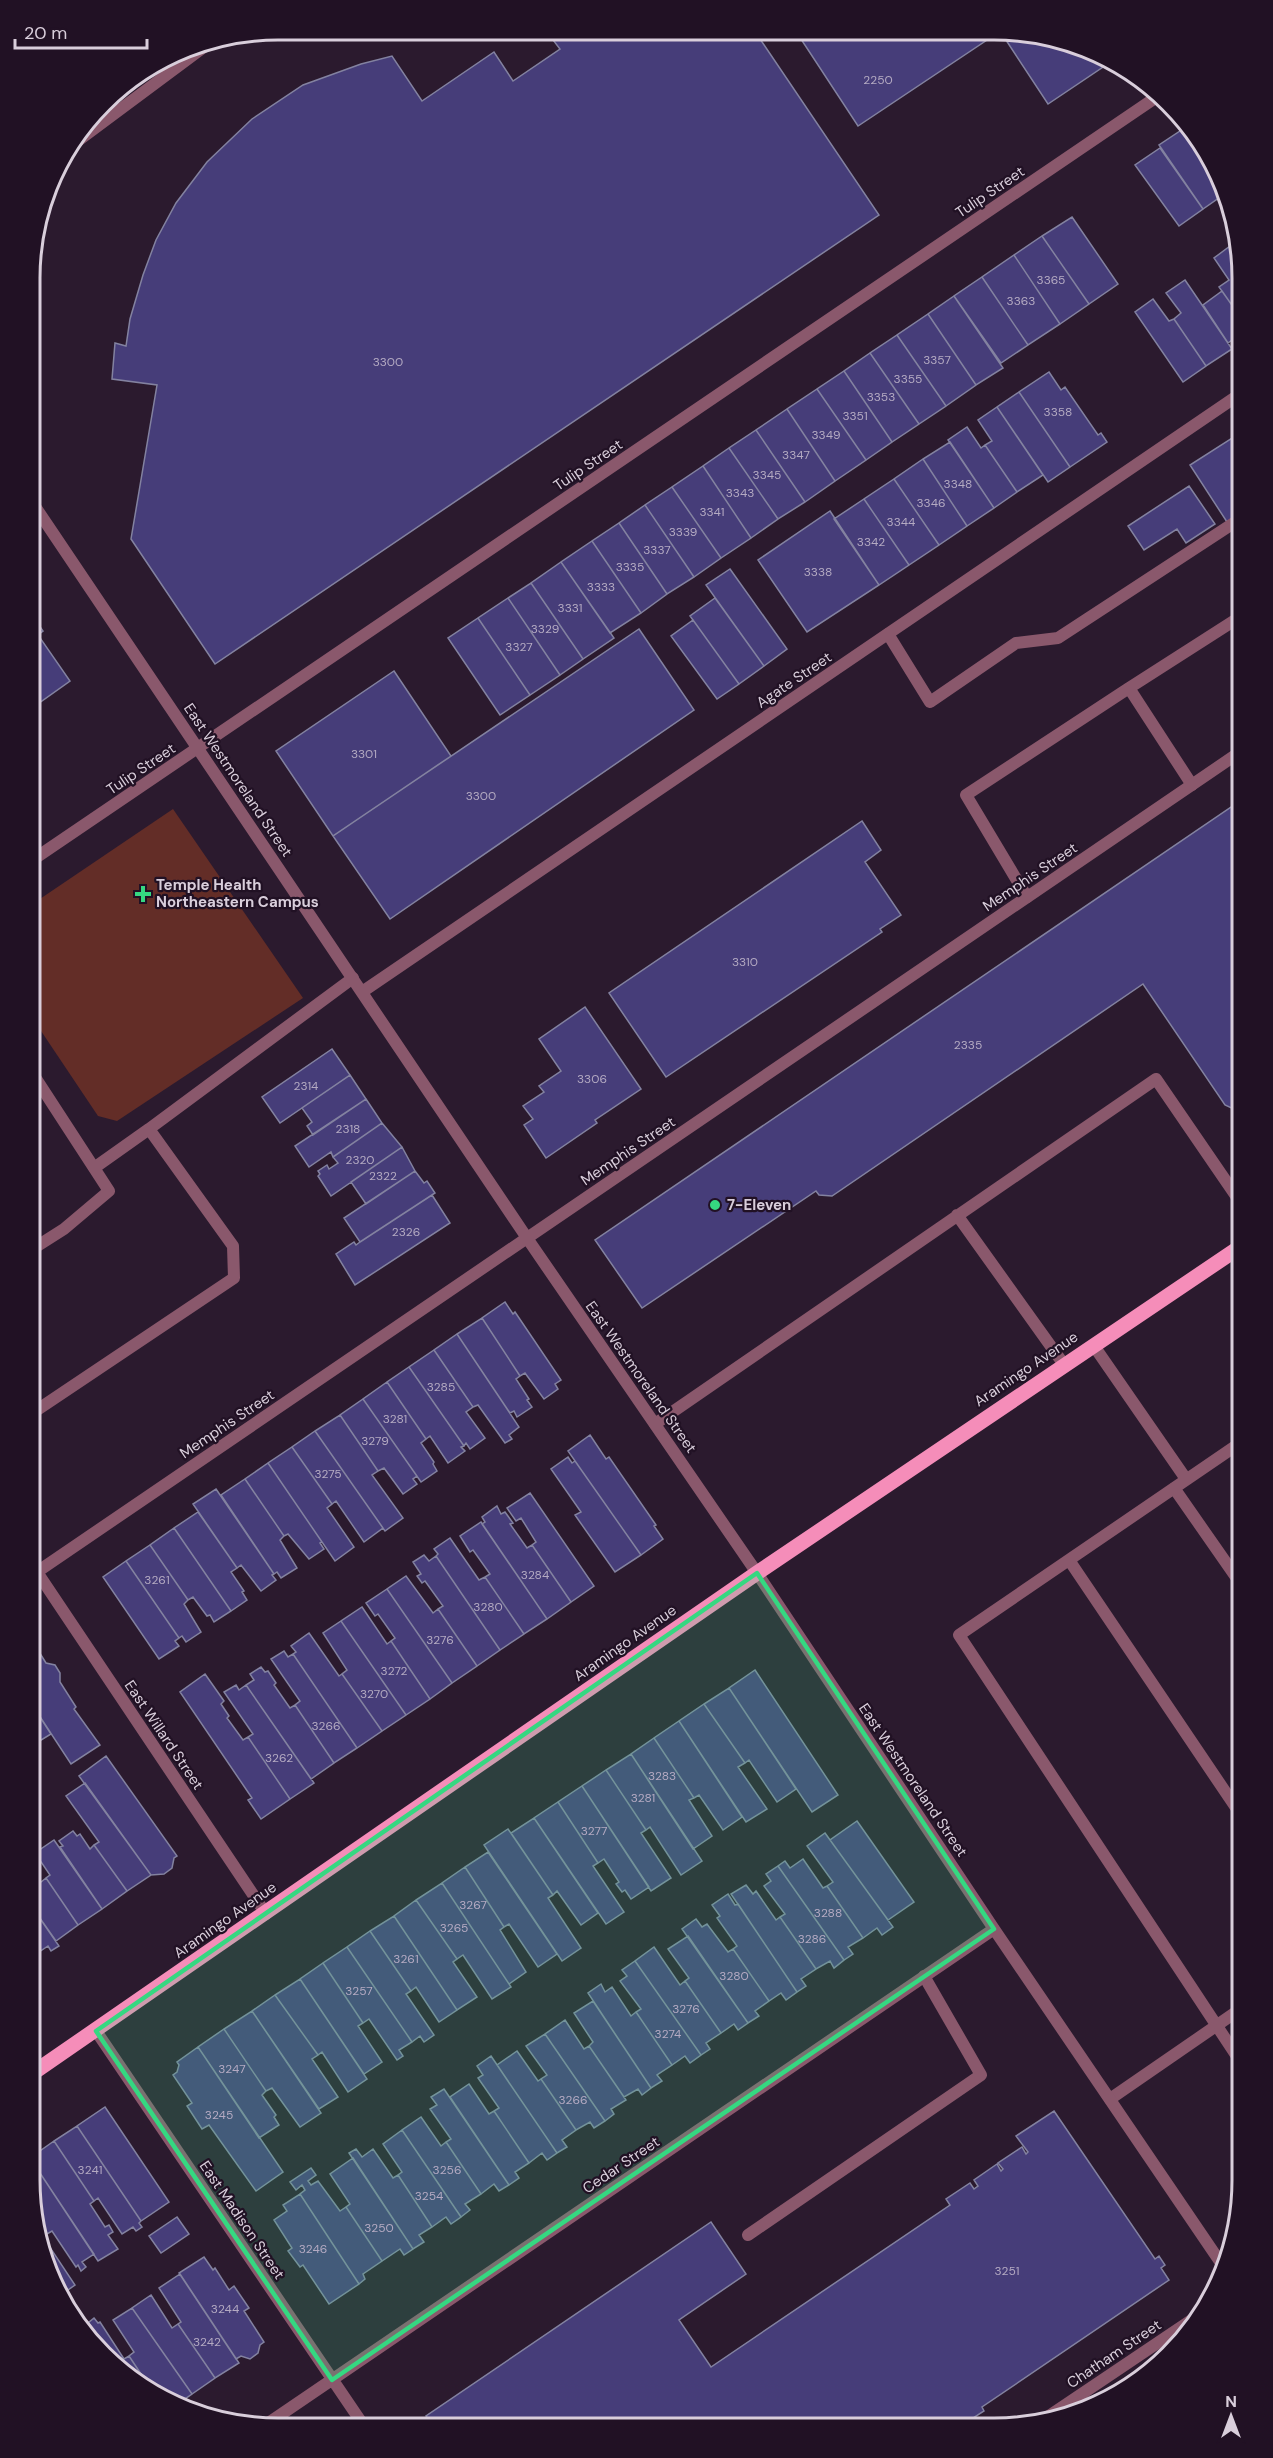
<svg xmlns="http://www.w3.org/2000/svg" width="1273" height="2458" viewBox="0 0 1273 2458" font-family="'DM Sans',sans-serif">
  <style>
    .green { fill: #632d27 }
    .building { fill: #463d79; stroke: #8382a0; stroke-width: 1.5 }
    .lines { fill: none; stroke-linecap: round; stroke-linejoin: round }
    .lane { stroke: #8a586c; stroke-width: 12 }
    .street { stroke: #8a586c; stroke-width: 12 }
    .primary { stroke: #f58db9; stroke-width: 15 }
    .marked { fill: #35d881; fill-opacity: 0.2; stroke: #35d881; stroke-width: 4.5; stroke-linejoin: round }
    .poi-dot { fill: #35d881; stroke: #211124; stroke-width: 2 }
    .labels { text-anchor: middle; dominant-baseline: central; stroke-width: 4.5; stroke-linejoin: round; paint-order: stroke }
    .number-label { font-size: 12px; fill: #b4aac2 }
    .street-label { font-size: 15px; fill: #d9cedb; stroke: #211124 }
    .poi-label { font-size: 15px; font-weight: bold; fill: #d9cedb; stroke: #211124; text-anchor: start }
    .rim { fill: none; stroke: #d9cedb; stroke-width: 3 }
  </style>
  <rect width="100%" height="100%" fill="#2b1a2e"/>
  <path class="green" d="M173,809L303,998L117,1121L98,1116L31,1016V905Z"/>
  <path class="building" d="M547,32L756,33L879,215L215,664L131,539L157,385L112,379L115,343L126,346L130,319L143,275L156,240L176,203L207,162L252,119L303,85L361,64L392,56L422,101L494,52L513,81L560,49Z
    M797,33L996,34L858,126Z
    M1002,34L1042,35L1104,56L1112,61L1048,104Z
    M1183,129L1215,176L1211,179L1223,195L1203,209L1159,145Z
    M1191,129L1201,141L1226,190L1185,133Z
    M1160,148L1203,209L1179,226L1135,165Z
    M1072,217L1118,284L1089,304L1042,236Z
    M1042,236L1089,304L1060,324L1014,255Z
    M1230,246L1240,260L1243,279V321L1219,287L1229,280L1214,258Z
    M1014,255L1060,324L1028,345L982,277Z
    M982,277L1028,345L1001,363L954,296Z
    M1185,280L1232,349L1206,366L1174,319L1181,313L1166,293Z
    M1222,291L1243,321V332L1228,343L1203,305Z
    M954,296L1003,368L976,385L928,314Z
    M1153,299L1169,321L1174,319L1206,366L1183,382L1135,312Z
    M928,314L976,385L946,406L897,335Z
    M897,335L946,406L919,424L870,353Z
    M870,353L919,424L892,442L844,371Z
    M844,371L892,442L866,460L817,389Z
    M1049,372L1061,390L1065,387L1098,435L1101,433L1107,442L1070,467L1019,392Z
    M817,389L866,460L835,481L787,409Z
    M1019,392L1070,467L1048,482L997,407Z
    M997,407L1043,475L1017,492L985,445L992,441L978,420Z
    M787,409L835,481L805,502L756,430Z
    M967,427L981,448L985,445L1017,492L994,508L948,440Z
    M756,430L805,502L778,519L729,448Z
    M1243,431V512L1227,522L1190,465Z
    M950,442L994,508L967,526L923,459Z
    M729,448L778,519L751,538L703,466Z
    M923,459L967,526L939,545L894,479Z
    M703,466L751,538L721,558L672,487Z
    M894,479L939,545L909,565L864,499Z
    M1189,486L1215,524L1186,543L1177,529L1144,550L1128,526Z
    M672,487L721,558L694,577L645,505Z
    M864,499L909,565L879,585L834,519Z
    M645,505L694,577L667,594L619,523Z
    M830,511L879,585L807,632L758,560Z
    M619,523L667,594L641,613L592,541Z
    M592,541L641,613L610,633L561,562Z
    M561,562L614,638L583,659L531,583Z
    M730,569L787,649L764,666L706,585Z
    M531,583L583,659L560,675L508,598Z
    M508,598L560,675L530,695L478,618Z
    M715,598L764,666L739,684L690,616Z
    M32,615L43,631L38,635L70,681L32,708Z
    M478,618L530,695L500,715L448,638Z
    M693,620L739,684L717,699L671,636Z
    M639,629L694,710L390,919L333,836Z
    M394,671L451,756L333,836L276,751Z
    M1243,799V1111L1240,1112L1225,1105L1143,984L832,1196L819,1195L816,1191L642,1308L595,1240Z
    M862,821L881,850L865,862L901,915L880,929L882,932L666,1077L609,993Z
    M585,1007L641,1089L595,1120L597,1123L546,1158L524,1125L533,1119L523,1106L544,1092L539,1086L561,1071L539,1039Z
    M332,1049L350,1075L280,1123L262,1097Z
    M350,1075L366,1099L313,1135L307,1126L312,1122L302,1108Z
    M366,1099L382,1123L333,1157L331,1152L309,1167L295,1146Z
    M382,1123L402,1147L331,1196L318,1176L320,1174L318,1171L327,1165L329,1169L338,1163L333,1157Z
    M402,1147L415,1171L366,1204L351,1182Z
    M415,1171L424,1183L427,1181L435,1193L360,1242L344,1218Z
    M432,1195L450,1223L355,1285L336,1254L354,1242L356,1245L360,1242Z
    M505,1302L513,1314L515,1312L561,1380L555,1384L558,1389L544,1399L525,1373L520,1376L482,1318Z
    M482,1318L520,1376L516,1379L529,1399L527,1400L532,1407L517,1417L514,1411L510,1413L457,1334Z
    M457,1334L519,1427L509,1435L512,1439L505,1443L478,1405L473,1407L434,1350Z
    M434,1350L473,1407L466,1412L485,1438L470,1449L466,1443L464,1446L409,1367Z
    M409,1367L464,1446L461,1447L465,1451L448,1463L430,1436L426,1439L387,1382Z
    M387,1382L426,1439L421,1443L434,1462L433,1464L437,1471L421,1482L363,1399Z
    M363,1399L417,1476L413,1479L417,1484L403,1494L384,1468L378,1471L340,1415Z
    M340,1415L378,1471L372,1475L403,1518L385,1531L315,1431Z
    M315,1431L383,1528L364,1542L336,1501L332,1504L292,1447Z
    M590,1435L606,1459L609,1457L656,1525L654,1526L663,1539L641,1555L568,1451Z
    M292,1447L332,1504L327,1508L354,1547L335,1561L268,1463Z
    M568,1457L572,1463L575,1461L641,1555L615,1572L575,1515L581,1512L551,1469Z
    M268,1463L322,1542L320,1543L324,1549L309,1559L288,1534L284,1536L245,1479Z
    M245,1479L284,1536L280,1540L297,1568L281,1578L277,1572L274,1574L221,1495Z
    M216,1489L274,1574L272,1575L276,1580L261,1591L241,1565L237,1568L193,1504Z
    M530,1493L594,1586L571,1602L532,1545L536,1542L521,1518L516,1521L507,1508Z
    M497,1506L501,1514L505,1512L513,1523L510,1524L527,1548L532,1545L571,1602L547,1619L482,1524L485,1522L482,1517Z
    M198,1512L237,1568L231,1572L244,1591L242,1592L247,1600L231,1611L174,1528Z
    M481,1522L547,1619L524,1634L485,1577L490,1574L473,1550L470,1552L460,1536Z
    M174,1528L231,1611L214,1622L210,1615L207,1616L193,1597L188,1600L150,1545Z
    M450,1538L479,1580L485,1577L524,1634L500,1650L436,1556L438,1554L434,1549Z
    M150,1545L188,1600L184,1604L201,1632L186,1642L182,1636L179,1638L126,1561Z
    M424,1555L429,1561L436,1556L500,1650L477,1666L438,1609L443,1606L425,1581L422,1583L417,1576L421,1574L413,1562Z
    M126,1561L179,1638L175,1641L179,1646L159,1659L103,1577Z
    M406,1576L433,1613L438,1609L477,1666L452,1683L387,1589Z
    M387,1589L452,1683L430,1699L391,1641L395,1638L378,1614L375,1616L366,1603Z
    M362,1607L387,1644L391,1641L430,1699L406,1715L341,1621Z
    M341,1621L406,1715L382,1731L342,1674L347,1670L323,1633Z
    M309,1633L339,1676L342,1674L382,1731L357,1748L293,1654L296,1652L291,1646Z
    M31,1639L46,1663L55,1665L60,1673V1682L76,1707L74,1709L100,1745L71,1764L31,1703Z
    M284,1651L288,1657L293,1654L357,1748L334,1763L295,1705L300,1701L271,1659Z
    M261,1667L265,1672L268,1671L276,1683L274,1685L290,1708L295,1705L334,1763L311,1779L246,1685L254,1680L250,1674Z
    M755,1670L838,1795L812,1812L729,1688Z
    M205,1674L224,1701L221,1704L229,1716L227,1718L243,1740L248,1737L290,1799L261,1819L248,1800L252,1798L180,1692Z
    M236,1685L239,1690L246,1685L314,1783L290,1799L248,1737L253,1734L224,1692Z
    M729,1688L796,1789L777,1802L749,1760L745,1763L704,1704Z
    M31,1703L51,1734L33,1745L30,1742Z
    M704,1704L745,1763L738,1767L767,1809L746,1822L679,1721Z
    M679,1721L742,1817L723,1830L699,1795L694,1798L654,1738Z
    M654,1738L694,1798L689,1800L712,1836L693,1849L631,1754Z
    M631,1754L702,1861L681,1875L650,1827L646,1830L606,1770Z
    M106,1756L177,1856L174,1858L172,1868L164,1874L151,1875L79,1776Z
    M606,1770L646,1830L641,1833L671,1878L651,1891L582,1786Z
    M85,1783L151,1875L127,1891L94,1845L99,1842L66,1796Z
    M582,1786L649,1887L631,1899L625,1890L622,1892L616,1884L619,1882L604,1859L598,1863L558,1802Z
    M558,1802L598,1863L593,1866L624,1912L606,1924L534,1818Z
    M534,1818L598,1913L581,1925L557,1891L553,1895L511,1833Z
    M857,1821L914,1902L888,1920L830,1840Z
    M508,1829L553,1895L548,1898L581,1948L562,1961L484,1845Z
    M73,1831L77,1836L80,1834L90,1849L94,1845L127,1891L102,1909L60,1847L63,1846L59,1841Z
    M825,1833L893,1927L882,1935L877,1928L863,1938L827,1886L833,1882L807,1846Z
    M54,1840L102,1909L78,1925L46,1878L50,1875L35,1853Z
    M488,1852L557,1954L538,1967L509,1924L504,1927L465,1867Z
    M803,1859L823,1888L827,1886L863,1938L848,1947L853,1954L844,1960L778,1866L785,1861L790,1868Z
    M30,1866L41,1882L46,1878L78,1925L56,1941L30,1904Z
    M778,1866L844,1960L834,1968L830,1961L816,1969L780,1917L785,1914L764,1886L771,1881L766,1874Z
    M465,1867L504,1927L500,1930L526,1972L509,1984L442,1883Z
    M442,1883L511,1987L492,1999L463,1955L457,1959L416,1900Z
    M746,1885L753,1894L756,1891L776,1920L780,1917L816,1969L801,1979L806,1986L797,1992L731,1894Z
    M728,1894L735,1905L738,1904L797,1992L786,2000L781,1993L769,2001L733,1949L737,1946L717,1918L720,1916L712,1905Z
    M416,1900L457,1959L453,1962L477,1997L457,2010L394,1916Z
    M30,1904L59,1946L51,1951L48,1946L30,1958Z
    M394,1916L457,2010L439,2022L416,1987L411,1991L370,1931Z
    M696,1919L702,1927L707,1924L728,1952L733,1949L769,2001L755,2011L759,2016L748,2023L682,1929Z
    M370,1931L411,1991L406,1994L434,2035L424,2042L420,2036L412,2042L347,1947Z
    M688,1936L748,2023L738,2030L734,2024L721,2033L685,1981L689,1978L668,1949Z
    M347,1947L412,2042L399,2050L403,2056L397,2060L369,2019L363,2023L323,1963Z
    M654,1947L680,1985L685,1981L721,2033L706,2043L710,2049L701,2055L635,1961Z
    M635,1961L701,2055L690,2063L685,2056L672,2065L636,2012L641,2009L620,1981L627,1976L622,1970Z
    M323,1963L363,2023L358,2026L382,2062L364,2074L300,1979Z
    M300,1979L367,2079L348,2092L322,2052L318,2055L275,1995Z
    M601,1984L605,1992L612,1987L631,2016L636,2012L672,2065L657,2075L662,2081L651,2088L588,1993Z
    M275,1995L318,2055L312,2059L338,2097L319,2109L252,2011Z
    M593,2001L651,2088L642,2095L638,2089L624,2097L589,2046L593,2042L574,2013Z
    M252,2011L321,2113L300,2127L272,2088L266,2091L224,2029Z
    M565,2020L584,2049L589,2046L626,2100L611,2109L614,2114L605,2121L545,2034Z
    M224,2029L266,2091L262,2095L276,2115L274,2117L279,2125L259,2138L198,2047Z
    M545,2034L605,2121L594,2128L590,2122L576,2130L541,2079L547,2075L526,2046Z
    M198,2047L283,2172L256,2191L209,2125L202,2129L187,2106L192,2103L173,2075L177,2072L179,2065L177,2062Z
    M517,2051L538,2081L541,2079L576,2130L562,2140L567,2147L557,2153L497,2065Z
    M491,2056L557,2153L547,2160L542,2153L529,2163L494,2111L499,2108L478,2078L483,2075L477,2066Z
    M469,2084L489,2114L494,2111L529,2163L515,2172L519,2178L509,2185L450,2097Z
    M444,2089L509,2185L499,2191L494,2184L481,2194L446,2142L451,2139L430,2109L437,2105L431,2097Z
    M105,2107L169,2202L141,2221L77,2126Z
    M1054,2111L1155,2259L1159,2256L1165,2265L1161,2268L1169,2280L982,2407L984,2411L964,2424L962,2420L951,2428L433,2426L426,2416L711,2222L746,2274L679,2320L711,2367L950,2205L946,2199L970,2183L974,2189L978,2186L974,2180L997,2164L1001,2171L1003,2169L998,2163L1022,2147L1026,2154L1028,2152L1016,2136Z
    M421,2117L441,2146L446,2142L481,2194L465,2204L470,2210L461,2217L402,2130Z
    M77,2126L141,2221L139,2223L142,2227L136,2231L133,2227L122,2234L98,2198L94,2201L54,2141Z
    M402,2130L461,2217L451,2224L446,2217L432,2227L398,2175L402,2172L383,2144Z
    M54,2141L94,2201L90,2204L105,2227L109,2225L113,2232L108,2235L118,2249L98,2261L30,2158Z
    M356,2149L362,2157L373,2149L393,2178L398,2175L432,2227L419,2235L424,2242L413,2249L349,2153Z
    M30,2158L94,2254L82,2262L86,2267L81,2271L78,2265L76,2267L52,2231L47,2234L36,2217L30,2179Z
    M353,2158L413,2249L404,2255L400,2249L382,2261L346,2207L350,2204L330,2174Z
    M311,2168L316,2175L308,2181L311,2185L318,2181L340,2211L346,2207L382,2261L363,2274L365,2279L359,2284L300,2194L305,2190L302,2185L296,2190L290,2182Z
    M300,2194L359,2284L329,2304L303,2265L300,2267L288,2251L292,2248L274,2220L287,2211L283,2205Z
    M36,2217L47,2234L43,2237L75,2285L61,2295L43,2259Z
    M177,2217L189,2234L161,2253L149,2236Z
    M204,2257L213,2270L215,2268L229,2290L234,2286L249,2308L244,2311L264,2342L260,2345L258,2353L250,2359L241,2356L236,2359L179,2273Z
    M180,2274L239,2363L215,2378L178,2324L181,2322L159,2288Z
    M151,2295L172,2328L178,2324L215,2378L192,2394L132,2308Z
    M132,2308L192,2394L176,2405L151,2389L129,2356L134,2352L113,2320Z
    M94,2318L98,2323L100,2322L124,2359L129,2356L151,2389L115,2366L85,2332L91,2328L88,2323Z"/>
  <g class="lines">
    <path class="lane" d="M75,143L208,44
      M888,634L930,702L1016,643L1058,638L1243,517
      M1192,785L1129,688L1243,615
      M1027,897L966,795L1129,688
      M149,1129L353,978
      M957,1215L1065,1366
      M31,1250L64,1229L109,1191L31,1071
      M1094,1346L1186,1479
      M31,1414L234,1278L233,1246L149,1129L94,1168
      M655,1424L1156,1079L1243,1206
      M1174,1488L1243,1587
      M1069,1560L1243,1818
      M1242,2064L959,1635L1243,1441
      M1110,2099L1242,2008
      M748,2235L981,2075L924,1976"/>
    <path class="street" d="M32,502L527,1238L757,1573L994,1929L1225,2269
      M31,861L1161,94
      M362,992L1243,392
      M37,1572L266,1914
      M31,1576L1243,750
      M96,2031L364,2426
      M1043,2420L1202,2313
      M264,2426L994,1929"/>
    <path class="primary" d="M30,2075L757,1573L1243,1245"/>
  </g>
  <path class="marked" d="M757,1573L994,1929L332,2380L96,2031Z"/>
  <g class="poi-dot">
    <path d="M140 885h6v6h6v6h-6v6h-6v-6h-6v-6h6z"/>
    <circle cx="715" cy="1205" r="6"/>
  </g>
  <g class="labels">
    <g class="number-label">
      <text x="878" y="80">2250</text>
      <text x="1051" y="280">3365</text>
      <text x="1021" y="301">3363</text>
      <text x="937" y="360">3357</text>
      <text x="388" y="362">3300</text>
      <text x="908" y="379">3355</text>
      <text x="881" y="397">3353</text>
      <text x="1058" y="412">3358</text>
      <text x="855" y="416">3351</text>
      <text x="826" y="435">3349</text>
      <text x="796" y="455">3347</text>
      <text x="767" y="475">3345</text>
      <text x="958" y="484">3348</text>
      <text x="740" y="493">3343</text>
      <text x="931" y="503">3346</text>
      <text x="712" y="512">3341</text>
      <text x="901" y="522">3344</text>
      <text x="683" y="532">3339</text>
      <text x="871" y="542">3342</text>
      <text x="657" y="550">3337</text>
      <text x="630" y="567">3335</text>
      <text x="818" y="572">3338</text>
      <text x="601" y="587">3333</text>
      <text x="570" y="608">3331</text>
      <text x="545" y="629">3329</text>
      <text x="519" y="647">3327</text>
      <text x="364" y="754">3301</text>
      <text x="481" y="796">3300</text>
      <text x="745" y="962">3310</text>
      <text x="968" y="1045">2335</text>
      <text x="592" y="1079">3306</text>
      <text x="306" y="1086">2314</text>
      <text x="348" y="1129">2318</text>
      <text x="360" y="1160">2320</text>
      <text x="383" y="1176">2322</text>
      <text x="406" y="1232">2326</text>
      <text x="441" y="1387">3285</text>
      <text x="395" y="1419">3281</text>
      <text x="375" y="1441">3279</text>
      <text x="328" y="1474">3275</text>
      <text x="535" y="1575">3284</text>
      <text x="157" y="1580">3261</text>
      <text x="488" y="1607">3280</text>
      <text x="440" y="1640">3276</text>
      <text x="394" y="1671">3272</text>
      <text x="374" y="1694">3270</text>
      <text x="326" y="1726">3266</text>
      <text x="279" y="1758">3262</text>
      <text x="662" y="1776">3283</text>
      <text x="643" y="1798">3281</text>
      <text x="594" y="1831">3277</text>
      <text x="473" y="1905">3267</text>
      <text x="828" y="1913">3288</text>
      <text x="454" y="1928">3265</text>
      <text x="812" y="1939">3286</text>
      <text x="406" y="1959">3261</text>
      <text x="734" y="1976">3280</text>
      <text x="359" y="1991">3257</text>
      <text x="686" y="2009">3276</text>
      <text x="668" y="2034">3274</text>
      <text x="232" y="2069">3247</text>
      <text x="573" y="2100">3266</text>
      <text x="219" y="2115">3245</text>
      <text x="90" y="2170">3241</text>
      <text x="447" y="2170">3256</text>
      <text x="429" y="2196">3254</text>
      <text x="379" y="2228">3250</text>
      <text x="313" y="2249">3246</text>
      <text x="1007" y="2271">3251</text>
      <text x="225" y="2309">3244</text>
      <text x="207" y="2342">3242</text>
    </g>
    <g class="street-label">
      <text transform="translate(990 192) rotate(-34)">Tulip Street</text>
      <text transform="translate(588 465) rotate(-34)">Tulip Street</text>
      <text transform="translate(794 680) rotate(-34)">Agate Street</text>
      <text transform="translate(141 769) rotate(-34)">Tulip Street</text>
      <text transform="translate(238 780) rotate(56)">East Westmoreland Street</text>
      <text transform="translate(1030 877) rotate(-34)">Memphis Street</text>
      <text transform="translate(628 1151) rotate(-34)">Memphis Street</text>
      <text transform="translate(1026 1369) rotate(-34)">Aramingo Avenue</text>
      <text transform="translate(641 1377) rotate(55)">East Westmoreland Street</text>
      <text transform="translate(227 1424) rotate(-34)">Memphis Street</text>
      <text transform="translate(625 1643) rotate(-35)">Aramingo Avenue</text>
      <text transform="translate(164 1735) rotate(56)">East Willard Street</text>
      <text transform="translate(913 1780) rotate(56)">East Westmoreland Street</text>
      <text transform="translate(225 1920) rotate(-35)">Aramingo Avenue</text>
      <text transform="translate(621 2165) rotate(-34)">Cedar Street</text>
      <text transform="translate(242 2220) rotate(56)">East Madison Street</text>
      <text transform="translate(1114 2354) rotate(-34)">Chatham Street</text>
    </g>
    <g class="poi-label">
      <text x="156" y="885">Temple Health<tspan x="156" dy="17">Northeastern Campus</tspan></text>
      <text x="727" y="1205">7-Eleven</text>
    </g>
  </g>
  <path d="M0 0H1273V2458H0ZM278 40H994A238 238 0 0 1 1232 278V2180A238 238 0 0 1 994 2418H278A238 238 0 0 1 40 2180V278A238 238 0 0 1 278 40Z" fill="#211124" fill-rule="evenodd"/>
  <path class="rim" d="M278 40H994A238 238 0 0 1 1232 278V2180A238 238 0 0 1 994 2418H278A238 238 0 0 1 40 2180V278A238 238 0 0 1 278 40Z"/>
  <g transform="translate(1231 2416)" stroke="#211124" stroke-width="4.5" paint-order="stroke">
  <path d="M0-4.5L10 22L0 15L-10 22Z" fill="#d9cedb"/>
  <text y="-9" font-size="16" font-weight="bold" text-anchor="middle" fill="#d9cedb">N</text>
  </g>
  <path d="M15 39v9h132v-9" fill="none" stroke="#d9cedb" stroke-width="3"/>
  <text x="24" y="39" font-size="18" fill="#d9cedb" stroke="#211124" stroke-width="4.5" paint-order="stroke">20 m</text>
</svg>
